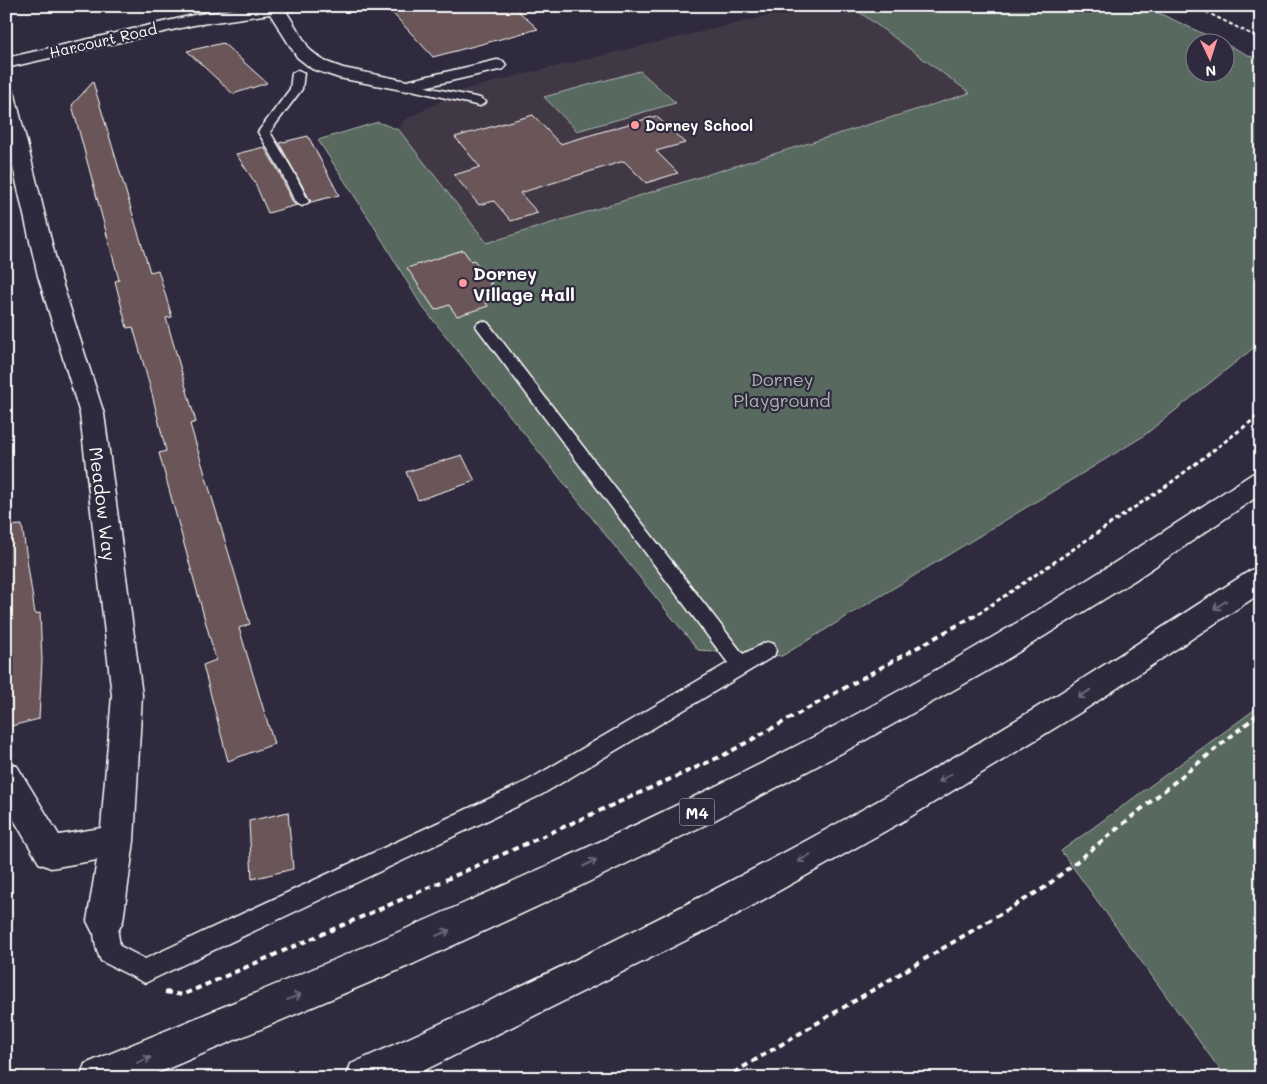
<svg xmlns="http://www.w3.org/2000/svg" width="1267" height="1084" viewBox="0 0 1267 1084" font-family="Mali,sans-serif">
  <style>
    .built { fill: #413745 }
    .green { fill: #596960; stroke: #acb4b0 }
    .building { fill: #6a5658; stroke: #fff }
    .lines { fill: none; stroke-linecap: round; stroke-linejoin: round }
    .service-casing { stroke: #fff; stroke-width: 3 }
    .minor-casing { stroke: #fff; stroke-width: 3 }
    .motorway-casing { stroke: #fff; stroke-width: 3 }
    .path-far2 { stroke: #fff; stroke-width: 2; stroke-dasharray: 4 2.5; stroke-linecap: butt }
    .path-far1 { stroke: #fff; stroke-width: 3; stroke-dasharray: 4.5 3; stroke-linecap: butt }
    .path { stroke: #fff; stroke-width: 4; stroke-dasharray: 6 4.5; stroke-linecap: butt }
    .service { fill: #2f2a3d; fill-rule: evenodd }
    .minor { fill: #2f2a3d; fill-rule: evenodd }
    .motorway { fill: #2f2a3d; fill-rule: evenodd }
    .oneway { stroke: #6d6a77 }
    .poi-dot { fill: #ff9aa2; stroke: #2f2a3d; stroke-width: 2 }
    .labels { text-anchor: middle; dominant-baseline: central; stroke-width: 4.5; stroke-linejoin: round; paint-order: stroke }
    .far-street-label { font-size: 15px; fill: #fff; stroke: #2f2a3d }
    .far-poi-label { font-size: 15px; font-weight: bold; fill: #fff; stroke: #2f2a3d; text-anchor: start }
    .shield { fill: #2f2a3d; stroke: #c1bfc5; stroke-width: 1 }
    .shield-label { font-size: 16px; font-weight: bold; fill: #fff }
    .poi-label { font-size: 18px; font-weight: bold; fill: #fff; stroke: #2f2a3d; text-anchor: start }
    .park-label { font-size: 18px; fill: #acb4b0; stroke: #2f2a3d }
    .street-label { font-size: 18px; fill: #fff; stroke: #2f2a3d }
  </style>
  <rect width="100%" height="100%" fill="#2f2a3d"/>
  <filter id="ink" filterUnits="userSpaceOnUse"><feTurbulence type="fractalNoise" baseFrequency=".02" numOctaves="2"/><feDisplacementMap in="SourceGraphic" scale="10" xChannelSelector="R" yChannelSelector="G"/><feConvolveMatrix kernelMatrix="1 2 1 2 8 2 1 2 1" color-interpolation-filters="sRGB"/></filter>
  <g filter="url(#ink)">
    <path class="built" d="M810,6H851L971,93L487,243L399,130L404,120L463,90L528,73Z"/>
    <path class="green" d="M851,6H1144L1221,42H1194V72H1224L1225,44L1261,61V342L1142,437L782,656L698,650L421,305L372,223L318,140L378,122L399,130L487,243L970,93Z
      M640,71L676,103L577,131L544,97Z
      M1261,705V1078H1226L1061,851Z"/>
    <path class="building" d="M386,6H513L538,29L433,57Z
      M223,43L267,83L233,94L187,51Z
      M93,82L150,272L158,270L172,317L166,318L196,422L190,424L250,624L239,628L274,744L228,761L203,665L216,660L159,453L166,451L152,394L133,327L127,328L115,281L119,280L72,105Z
      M533,115L560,144L656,116L685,143L656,151L678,173L646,183L624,161L520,193L538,213L511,221L494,201L479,205L454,175L480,167L455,137Z
      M308,136L339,195L311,202L279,143Z
      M264,147L279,172L293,203L297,205L268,213L254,181L236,154Z
      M463,250L471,261L474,260L492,283L489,284L494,290L481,294L488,306L457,316L449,305L435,310L407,268Z
      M462,455L475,481L418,500L406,472Z
      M22,525L35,614L40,613L42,660L39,719L7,727L10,669L6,670V526Z
      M288,812L293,869L252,879L249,821Z"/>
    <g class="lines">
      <defs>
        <path id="service" d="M298,70L304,73L302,89L270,132L293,171L309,202L302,206L295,202L281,171L258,132L290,89L292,73Z
          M407,83L480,98L486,102L480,106L403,88L401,86Z
          M483,321L488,323L743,654L767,642L774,644L776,650L774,656L541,795L153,979L145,983L101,961C95,948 91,927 97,913L105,910L113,913L116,921L120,946L145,959L527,781L728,663L478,329L476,326L478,323Z"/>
        <path id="minor" d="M253,6H296L294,10L286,11L310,50L324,61L343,68L407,81L497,60L503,61L506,65L503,69L407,91L339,78L312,69L297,57L270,14L194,25L6,68V58L194,15Z
          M6,90L13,91L15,95L60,276L104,414L142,695L134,841L123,921L117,933L105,938L93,933L87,921L97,860L51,868L39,863L6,806V762L17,766L59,835L101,828L112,695L80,414L38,276L6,137Z"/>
        <path id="motorway" d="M1261,471V494L1135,580L996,666L853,747L709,823L562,895L413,964L146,1078H80L85,1064C338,960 586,855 829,729C975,652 1114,565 1252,474Z
          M1261,567V593L1081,712L905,820L727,920L409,1078H346L351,1064C593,957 835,833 1060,693C1124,653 1187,611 1251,570Z"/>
      </defs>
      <use href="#service" class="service-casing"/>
      <use href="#minor" class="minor-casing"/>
      <use href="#motorway" class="motorway-casing"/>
      <path class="path-far2" d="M1194,6L1261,39"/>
      <path class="path-far1" d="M972,618L1169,484L1261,414"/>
      <path class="path" d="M165,992L182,995L405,898L724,755L974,616
        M725,1078L1044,888L1261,712"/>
      <use href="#service" class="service"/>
      <use href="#minor" class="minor"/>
      <use href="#motorway" class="motorway"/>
    </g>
    <defs><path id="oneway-shaft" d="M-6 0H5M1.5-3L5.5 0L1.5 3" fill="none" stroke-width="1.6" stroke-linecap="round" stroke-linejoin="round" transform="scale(1.25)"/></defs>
    <g class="oneway">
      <use href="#oneway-shaft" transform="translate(1220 605) rotate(146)"/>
      <use href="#oneway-shaft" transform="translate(1084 694) rotate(147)"/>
      <use href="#oneway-shaft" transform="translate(945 778) rotate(149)"/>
      <use href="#oneway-shaft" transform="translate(804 858) rotate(151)"/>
      <use href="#oneway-shaft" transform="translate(590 863) rotate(-26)"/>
      <use href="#oneway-shaft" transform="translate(443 933) rotate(-23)"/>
      <use href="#oneway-shaft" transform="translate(294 997) rotate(-23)"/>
      <use href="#oneway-shaft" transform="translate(144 1060) rotate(-22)"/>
    </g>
  </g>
  <g class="poi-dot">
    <circle cx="635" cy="125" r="5"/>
    <circle cx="463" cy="283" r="5"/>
  </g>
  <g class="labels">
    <g class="far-street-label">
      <text transform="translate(103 40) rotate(-13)">Harcourt Road</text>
    </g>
    <g class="far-poi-label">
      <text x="645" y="125">Dorney School</text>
    </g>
    <rect class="shield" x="679.5" y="798.5" width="35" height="27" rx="4"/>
    <g class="shield-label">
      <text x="697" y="812">M4</text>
    </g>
    <g class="poi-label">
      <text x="473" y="273">Dorney<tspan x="473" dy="21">Village Hall</tspan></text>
    </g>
    <g class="park-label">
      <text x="782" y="379">Dorney<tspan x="782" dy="21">Playground</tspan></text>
    </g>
    <g class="street-label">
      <text transform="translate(103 504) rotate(83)">Meadow Way</text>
    </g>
  </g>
  <rect width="1267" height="1084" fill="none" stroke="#2f2a3d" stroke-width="25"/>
  <rect x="12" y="12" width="1242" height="1059" fill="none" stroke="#fff" stroke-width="2" filter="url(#ink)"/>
  <g transform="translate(1210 58) rotate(176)"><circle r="24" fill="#2f2a3d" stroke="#827f8b"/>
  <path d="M0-4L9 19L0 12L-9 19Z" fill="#ff9aa2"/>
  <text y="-8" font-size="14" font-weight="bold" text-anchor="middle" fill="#ffffff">N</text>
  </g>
</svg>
